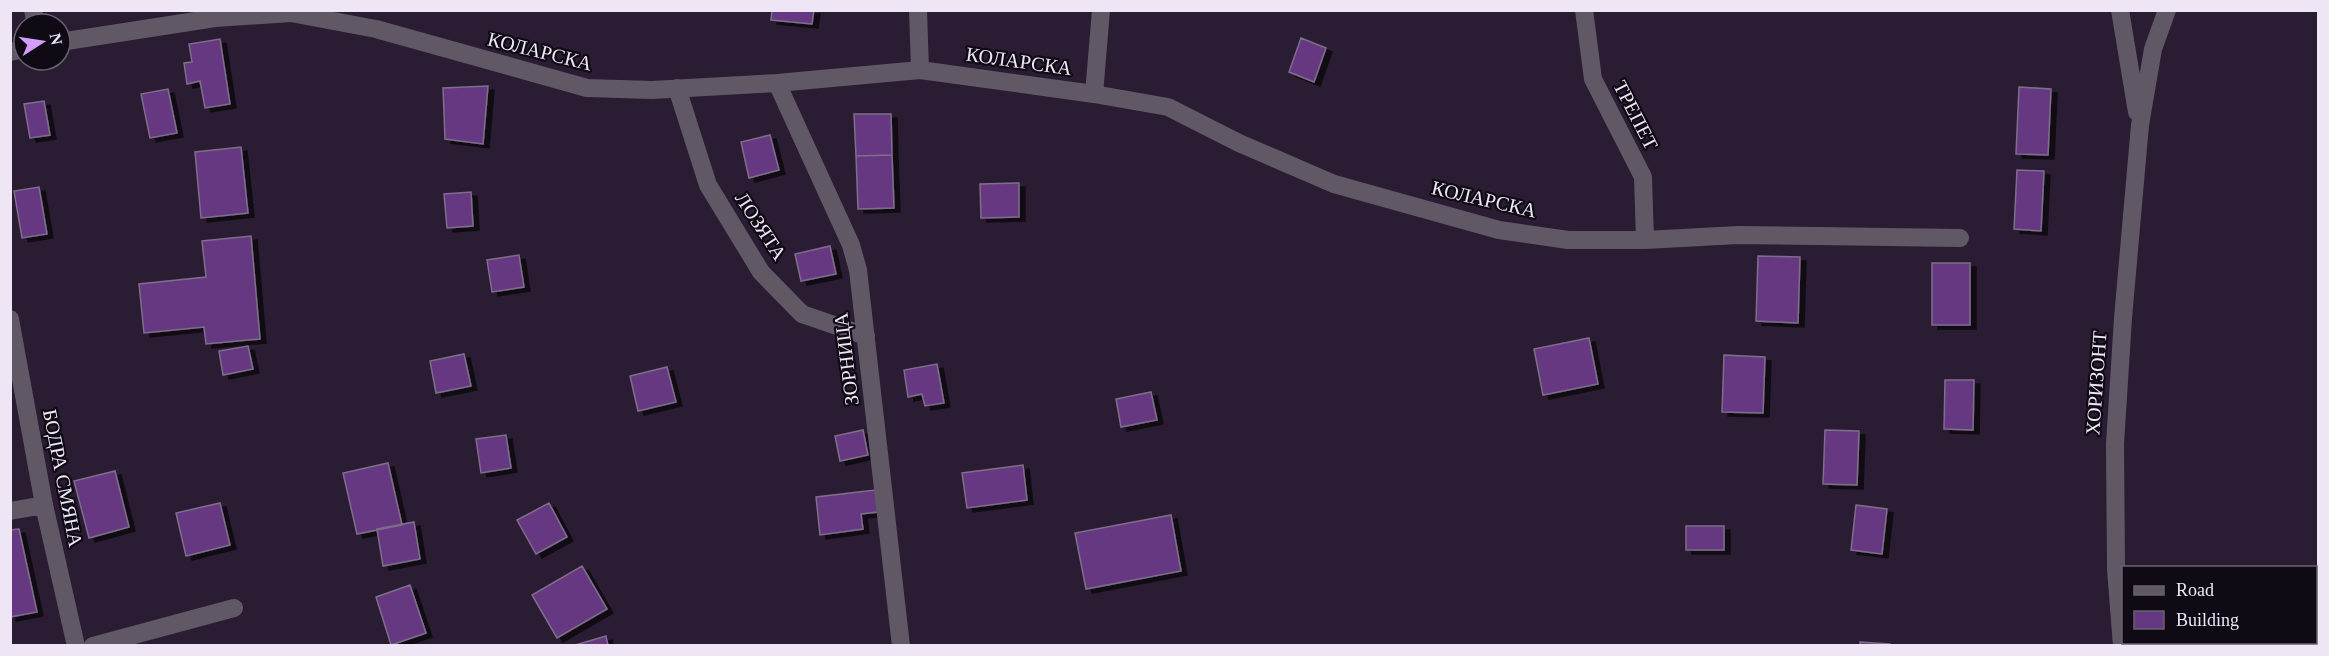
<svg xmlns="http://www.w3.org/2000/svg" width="2329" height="656" viewBox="0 0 2329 656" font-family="'Times New Roman',serif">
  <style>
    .building { fill: #653981; stroke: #7e6e8a; stroke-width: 1.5; filter: url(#shadow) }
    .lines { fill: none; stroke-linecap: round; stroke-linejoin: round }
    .minor { stroke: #605965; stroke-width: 18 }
    .labels { text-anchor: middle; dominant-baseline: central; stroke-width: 4.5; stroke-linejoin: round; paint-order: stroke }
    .street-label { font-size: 20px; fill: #eee6f5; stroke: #0f0a14 }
  </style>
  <defs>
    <filter id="shadow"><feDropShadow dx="6" dy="4" stdDeviation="0" flood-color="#0009"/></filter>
  </defs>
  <rect width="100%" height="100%" fill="#2a1c33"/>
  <path class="building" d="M772,10H814L812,24L771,20Z
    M1301,38L1326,48L1314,82L1289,72Z
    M220,39L230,104L205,108L200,81L187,84L184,63L192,62L189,44Z
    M488,86L483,144L445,139L443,88Z
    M2019,87L2051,89L2048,155L2016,154Z
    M168,89L177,133L150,138L141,94Z
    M44,101L50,135L30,138L24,104Z
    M854,114H891L892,155L856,156Z
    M770,135L779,170L749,178L741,142Z
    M241,147L248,213L201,218L195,152Z
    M892,155L894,208L858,209L856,156Z
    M2017,170L2044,171L2041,231L2014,229Z
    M1019,183V217L981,218L980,184Z
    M39,187L47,234L22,238L14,191Z
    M471,192L473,226L447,228L444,194Z
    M251,236L260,339L206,344L204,327L144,333L139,284L206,277L202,241Z
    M830,246L836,274L801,281L795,254Z
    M519,255L524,287L492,292L487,260Z
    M1758,256L1800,257L1798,323L1756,321Z
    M1932,263H1970V325H1932Z
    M1589,338L1598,384L1543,395L1534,349Z
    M248,346L253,369L223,375L219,351Z
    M464,354L471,386L436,393L430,361Z
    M1724,355L1765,357L1763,413L1722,412Z
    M937,364L944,403L925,406L922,394L908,397L904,370Z
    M667,367L676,402L638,411L630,376Z
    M1945,380H1974L1973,430L1944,429Z
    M1151,392L1157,420L1121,427L1116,399Z
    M863,430L868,455L840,461L835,436Z
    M1825,430L1859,431L1857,485L1823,484Z
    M506,435L511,468L481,473L476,439Z
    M388,463L402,525L357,534L343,473Z
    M1023,465L1027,500L967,508L962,473Z
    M115,471L129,527L89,538L74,481Z
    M875,490L878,512L861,514L863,529L820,535L816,497Z
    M220,503L230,545L186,556L176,513Z
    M549,503L567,537L536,554L517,520Z
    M1856,505L1887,509L1882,554L1851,550Z
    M1171,515L1181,571L1086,589L1075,533Z
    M414,522L420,559L383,566L377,529Z
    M1686,526H1724V550H1686Z
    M19,529L37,612L10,617V530Z
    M582,566L607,609L557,638L532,595Z
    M410,585L426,633L391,645L376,597Z
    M606,636L608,646H575V645Z
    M1860,642L1890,644V646H1860Z"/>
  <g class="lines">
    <path class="minor" d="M33,10L36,24
      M918,10L920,70
      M1584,10L1593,79L1643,177L1645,240
      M2120,10L2137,112
      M60,42L215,18L291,13L376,29L587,88L652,90L777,83L920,70L1094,94L1168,107L1239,143L1334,184L1499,230L1568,240H1645L1738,235L1960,238
      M10,52L24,49
      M777,83L851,245L858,270L901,646
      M677,88L708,185L761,272L802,314L866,336
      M1094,94L1101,10
      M10,319L44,505L76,646
      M10,511L44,505
      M93,646L234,608
      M2122,646L2116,569L2115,444L2123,318L2140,125L2153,49L2167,10"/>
  </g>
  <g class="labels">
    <g class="street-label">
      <text transform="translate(540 51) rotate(14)">КОЛАРСКА</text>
      <text transform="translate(1019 61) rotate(8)">КОЛАРСКА</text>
      <text transform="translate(1636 115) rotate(63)">ТРЕПЕТ</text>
      <text transform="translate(1484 199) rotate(13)">КОЛАРСКА</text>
      <text transform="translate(761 226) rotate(57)">ЛОЗЯТА</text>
      <text transform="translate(846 359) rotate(-97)">ЗОРНИЦА</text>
      <text transform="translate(2096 383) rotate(-86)">ХОРИЗОНТ</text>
      <text transform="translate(63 478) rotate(79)">БОДРА СМЯНА</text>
    </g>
  </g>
  <rect width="2329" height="656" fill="none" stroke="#eee6f5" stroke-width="24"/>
  <rect x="2122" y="566" width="195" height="78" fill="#0f0a14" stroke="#68626e" stroke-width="1.5"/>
  <rect x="2134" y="586" width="30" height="9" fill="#605965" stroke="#68626e" stroke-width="1.5"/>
  <text x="2176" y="596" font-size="18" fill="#eee6f5">Road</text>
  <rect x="2134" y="611" width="30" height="18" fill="#653981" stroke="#68626e" stroke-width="1.5"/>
  <text x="2176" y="626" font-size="18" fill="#eee6f5">Building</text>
  <g transform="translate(42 42) rotate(78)"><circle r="28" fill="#0f0a14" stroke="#68626e" stroke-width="1.5"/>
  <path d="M0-4.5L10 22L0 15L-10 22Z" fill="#d49cfc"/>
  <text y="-9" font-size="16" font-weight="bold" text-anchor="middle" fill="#eee6f5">N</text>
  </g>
</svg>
